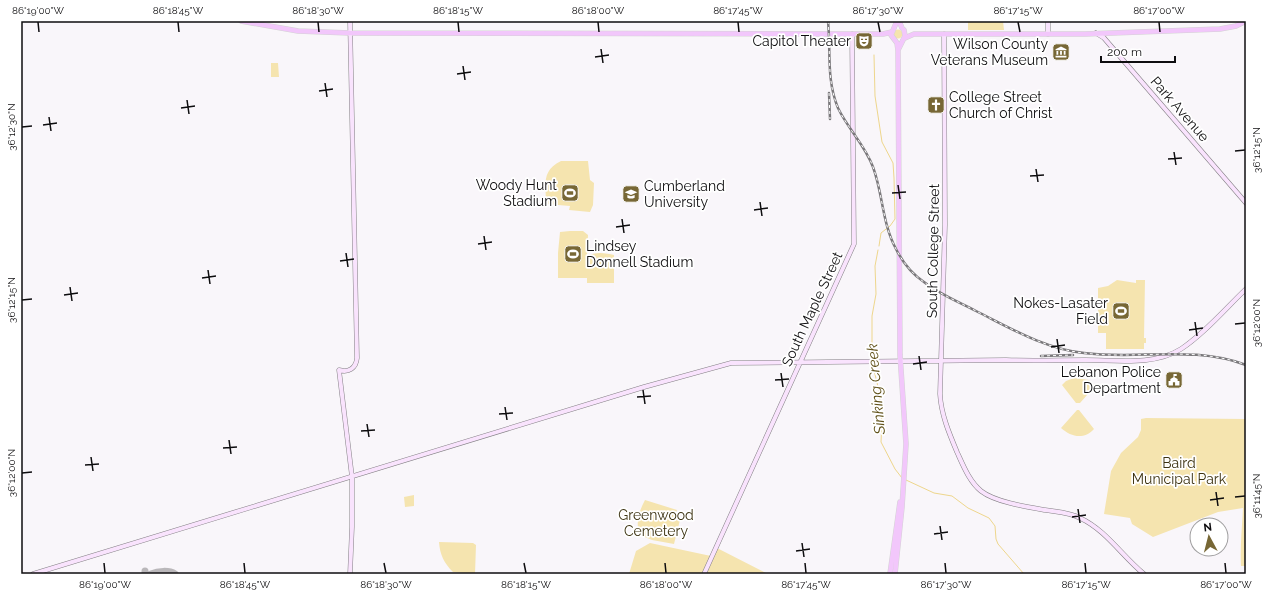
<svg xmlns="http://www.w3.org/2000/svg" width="1267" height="595" viewBox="0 0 1267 595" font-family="Raleway,sans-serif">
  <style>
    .green { fill: #f5e4af }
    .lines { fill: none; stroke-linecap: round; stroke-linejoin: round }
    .stream { stroke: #eed68c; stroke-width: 1 }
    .taxiway { stroke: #bab7ba; stroke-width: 7 }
    .secondary-casing { stroke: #838084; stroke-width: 5 }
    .primary-casing { stroke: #d4d3d4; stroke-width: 5.5 }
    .secondary { stroke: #f9e3fd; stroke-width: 4 }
    .primary { stroke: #f2c7fb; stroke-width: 4.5 }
    .rail-casing { stroke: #7a787b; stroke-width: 2.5 }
    .rail { stroke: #fff; stroke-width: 1; stroke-dasharray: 3; stroke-linecap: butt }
    .ticks { fill: none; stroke: #0e0d0f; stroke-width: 1.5 }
    .labels { text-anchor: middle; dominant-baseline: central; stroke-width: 3.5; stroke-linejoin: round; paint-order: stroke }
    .poi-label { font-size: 14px; fill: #0e0d0f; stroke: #fff; text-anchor: end }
    .street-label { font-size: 14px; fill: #0e0d0f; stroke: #fff }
    .park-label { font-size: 14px; fill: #3c3211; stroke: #fff }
    .water-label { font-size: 15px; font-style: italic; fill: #5f4f17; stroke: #fff }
    .neatline { fill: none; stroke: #0e0d0f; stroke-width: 1.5 }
    .ticks-label { font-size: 10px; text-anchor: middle; fill: #0e0d0f }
  </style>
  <rect width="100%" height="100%" fill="#f9f6fa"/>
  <path class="green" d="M968,21H1003L1004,30H968Z
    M893.5 34a4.5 4.5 0 1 1 9 0a4.5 4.5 0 1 1-9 0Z
    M271,63H278L279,77H271Z
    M561,161H588L590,180L594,183L593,205L590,212L569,210L570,206L546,204C546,184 541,171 561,161Z
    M570,231H583L588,235L587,257C593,251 606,253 614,255V283H587V278H558V253L560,232Z
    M1117,280L1136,283V280H1145L1144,338H1146V343H1144V349H1106V333H1098V288L1108,286Z
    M1074,378L1089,380L1095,386L1080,403H1076L1062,385L1066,381Z
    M1077,410H1079L1094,429C1084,440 1071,437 1061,428Z
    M1146,418L1246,419V566H1241C1240,546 1242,528 1243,508L1218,512L1153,537L1132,524L1130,518L1104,514L1111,471L1121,453L1138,437L1141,430V419Z
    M414,495V506L405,507L404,497Z
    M645,500L677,510L674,519L680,520L674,544L652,540L640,535C635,524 639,511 645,500Z
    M439,542L473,543L476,545L475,574L453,572C444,563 440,555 439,542Z
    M650,543L711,556L715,547L768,574H629L636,551Z"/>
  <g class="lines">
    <path class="stream" d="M874,55L875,96L882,142L893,163L894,178L895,219L890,226L881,233L879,246
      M872,359V316L876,294L875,266L878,250
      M872,362L879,391L882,422L881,442L895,469L902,478
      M906,480L934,493L952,496L968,508L989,518L995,526L996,539L998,544L1024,574"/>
    <path class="taxiway" d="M145,571V574
      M151,574C158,571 169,570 175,574"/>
    <defs>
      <path id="secondary" d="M350,21L357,358C356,368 349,373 339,370L352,477V527L350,574
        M1096,33L1104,38L1246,203
        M944,34L945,225L940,394C941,414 949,433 957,452C963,465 969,481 981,491C995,502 1027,507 1045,510C1057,512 1069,512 1080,518C1106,530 1122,556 1144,574
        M1048,34V21
        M33,574L644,387L731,363L1006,360C1033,361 1059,360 1085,360C1116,360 1154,366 1181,349C1204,334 1226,308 1246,289
        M704,574L854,244L852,34"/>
      <path id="primary" d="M241,21L298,31L350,33L842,34H883L892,32
        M899,21L902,28
        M905,38L914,34H1085L1220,29L1236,26L1246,21
        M898,50L905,36L904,30
        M890,574L900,502
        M895,574L902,507L906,444L900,355L898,50L897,43L891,35L897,21"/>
    </defs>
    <use href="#secondary" class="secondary-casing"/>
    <use href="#primary" class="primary-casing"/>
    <use href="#secondary" class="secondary"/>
    <use href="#primary" class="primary"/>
    <defs>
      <path id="rail" d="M828,21C831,51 826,79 838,108C848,129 865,145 873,167C883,194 882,223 896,249C902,261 912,274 924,282C939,294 959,302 976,311C1010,328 1045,349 1084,353C1138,360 1193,345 1246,365
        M829,93L830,119
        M1041,356L1073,355"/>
    </defs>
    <use href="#rail" class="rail-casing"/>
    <use href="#rail" class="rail"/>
  </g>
  <path class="ticks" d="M38,22L39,32M178,22L179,32M318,22L319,32M458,22L459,32M598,22L599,32M738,22L739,32M878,22L880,32M1018,22L1020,32M1159,22L1160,32M601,49L603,63M595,57L609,55M463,66L465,80M457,74L471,72M325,83L327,97M319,91L333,89M187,100L189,114M181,108L195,106M49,117L51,131M43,125L57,123M22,127L32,126M1235,151L1245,150M1174,152L1176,165M1168,159L1182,158M1036,169L1038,182M1030,176L1044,175M898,185L900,199M892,193L906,192M760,202L762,216M754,210L768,208M622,219L624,233M616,227L630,225M484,236L486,250M478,244L492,242M346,253L348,267M340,261L354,259M208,270L210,284M202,278L216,276M70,287L72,301M64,295L78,293M22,300L32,299M1195,322L1197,336M1235,324L1245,323M1189,330L1203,328M1057,339L1059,353M1051,347L1065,345M919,356L921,370M913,364L927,362M781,373L783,387M775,380L789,379M643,390L645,404M637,397L651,396M505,407L507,420M499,414L513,413M367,424L369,437M361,431L375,430M229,440L231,454M223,448L237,447M91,457L93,471M85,465L99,464M22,473L32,472M1216,492L1218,506M1235,497L1245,496M1210,500L1224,498M1078,509L1080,523M1072,517L1086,515M940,526L942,540M934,534L948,532M802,543L804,557M796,551L810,549M104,563L105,573M244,563L245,573M384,563L386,573M524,563L526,573M665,563L666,573M805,563L806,573M945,563L946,573M1085,563L1086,573M1225,563L1226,573"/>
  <defs>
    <symbol id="theatre-square" viewBox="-11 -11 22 22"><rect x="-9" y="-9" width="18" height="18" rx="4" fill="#776735" stroke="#fff"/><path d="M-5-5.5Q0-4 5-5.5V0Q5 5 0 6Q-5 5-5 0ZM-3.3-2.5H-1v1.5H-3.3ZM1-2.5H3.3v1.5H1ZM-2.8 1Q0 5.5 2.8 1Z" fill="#fff"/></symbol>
    <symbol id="museum-square" viewBox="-11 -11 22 22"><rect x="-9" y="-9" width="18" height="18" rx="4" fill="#776735" stroke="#fff"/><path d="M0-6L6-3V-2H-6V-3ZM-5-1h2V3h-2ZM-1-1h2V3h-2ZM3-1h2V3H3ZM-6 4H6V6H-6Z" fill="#fff"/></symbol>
    <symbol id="church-square" viewBox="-11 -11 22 22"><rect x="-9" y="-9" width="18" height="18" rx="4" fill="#776735" stroke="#fff"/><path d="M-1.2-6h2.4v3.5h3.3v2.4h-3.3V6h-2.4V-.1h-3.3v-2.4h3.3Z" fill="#fff"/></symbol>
    <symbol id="stadium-square" viewBox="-11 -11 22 22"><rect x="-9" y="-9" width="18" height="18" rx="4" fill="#776735" stroke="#fff"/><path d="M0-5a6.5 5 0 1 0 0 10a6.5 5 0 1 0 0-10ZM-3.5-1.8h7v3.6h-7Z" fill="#fff"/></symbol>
    <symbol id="university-square" viewBox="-11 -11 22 22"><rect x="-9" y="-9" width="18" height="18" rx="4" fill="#776735" stroke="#fff"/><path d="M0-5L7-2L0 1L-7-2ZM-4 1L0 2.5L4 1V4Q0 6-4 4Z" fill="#fff"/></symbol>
    <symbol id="civic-square" viewBox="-11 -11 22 22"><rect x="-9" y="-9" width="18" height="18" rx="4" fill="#776735" stroke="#fff"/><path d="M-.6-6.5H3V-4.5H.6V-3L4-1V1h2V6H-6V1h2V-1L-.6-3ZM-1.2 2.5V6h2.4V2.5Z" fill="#fff"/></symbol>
  </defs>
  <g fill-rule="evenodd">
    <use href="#theatre-square" x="854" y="31" width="20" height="20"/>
    <use href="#museum-square" x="1051" y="42" width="20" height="20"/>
    <use href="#church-square" x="926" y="95" width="20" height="20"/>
    <use href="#stadium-square" x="560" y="183" width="20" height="20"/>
    <use href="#university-square" x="621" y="184" width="20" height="20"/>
    <use href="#stadium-square" x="563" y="244" width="20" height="20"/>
    <use href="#stadium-square" x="1111" y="301" width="20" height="20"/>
    <use href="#civic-square" x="1164" y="370" width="20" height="20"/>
  </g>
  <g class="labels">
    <g class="poi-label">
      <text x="851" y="41">Capitol Theater</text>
      <text x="1048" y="44">Wilson County<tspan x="1048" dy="16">Veterans Museum</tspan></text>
      <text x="949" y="97" text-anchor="start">College Street<tspan x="949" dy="16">Church of Christ</tspan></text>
      <text x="557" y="185">Woody Hunt<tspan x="557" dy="16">Stadium</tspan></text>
      <text x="644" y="186" text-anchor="start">Cumberland<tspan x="644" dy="16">University</tspan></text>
      <text x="586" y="246" text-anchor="start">Lindsey<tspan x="586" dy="16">Donnell Stadium</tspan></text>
      <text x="1108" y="303">Nokes-Lasater<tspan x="1108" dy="16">Field</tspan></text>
      <text x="1161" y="372">Lebanon Police<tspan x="1161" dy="16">Department</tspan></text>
    </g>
    <g class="street-label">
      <text transform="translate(1180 109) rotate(49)">Park Avenue</text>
      <text transform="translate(933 251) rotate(-89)">South College Street</text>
      <text transform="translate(812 309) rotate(-65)">South Maple Street</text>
    </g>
    <g class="park-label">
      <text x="1179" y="463">Baird<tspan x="1179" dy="16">Municipal Park</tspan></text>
      <text x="656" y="515">Greenwood<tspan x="656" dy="16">Cemetery</tspan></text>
    </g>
    <g class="water-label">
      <text transform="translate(876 389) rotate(-95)">Sinking Creek</text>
    </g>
  </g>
  <rect width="1267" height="595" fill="none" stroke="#ffffff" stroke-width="44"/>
  <g transform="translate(1209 537) rotate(353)"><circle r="19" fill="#ffffff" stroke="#9f9e9f"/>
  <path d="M0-3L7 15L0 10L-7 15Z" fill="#776735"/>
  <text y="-6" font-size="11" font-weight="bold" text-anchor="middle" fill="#0e0d0f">N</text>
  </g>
  <path d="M1101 56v6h74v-6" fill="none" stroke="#0e0d0f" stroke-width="2"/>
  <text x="1107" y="56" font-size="12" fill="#0e0d0f" stroke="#ffffff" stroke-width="3" paint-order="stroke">200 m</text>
  <rect x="22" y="22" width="1223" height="551" class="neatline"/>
  <g class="ticks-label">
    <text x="38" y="14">86°19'00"W</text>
    <text x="178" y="14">86°18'45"W</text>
    <text x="318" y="14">86°18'30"W</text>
    <text x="458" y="14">86°18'15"W</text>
    <text x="598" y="14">86°18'00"W</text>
    <text x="738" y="14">86°17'45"W</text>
    <text x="878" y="14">86°17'30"W</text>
    <text x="1018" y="14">86°17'15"W</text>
    <text x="1159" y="14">86°17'00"W</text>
    <text transform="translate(11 127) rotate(-90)" y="4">36°12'30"N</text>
    <text transform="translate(1256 150) rotate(-90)" y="4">36°12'15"N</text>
    <text transform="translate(11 300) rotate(-90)" y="4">36°12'15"N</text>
    <text transform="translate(1256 323) rotate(-90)" y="4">36°12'00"N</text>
    <text transform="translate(11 473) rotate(-90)" y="4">36°12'00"N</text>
    <text transform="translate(1256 496) rotate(-90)" y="4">36°11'45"N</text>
    <text x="105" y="588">86°19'00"W</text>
    <text x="245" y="588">86°18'45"W</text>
    <text x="386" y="588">86°18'30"W</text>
    <text x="526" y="588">86°18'15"W</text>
    <text x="666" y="588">86°18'00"W</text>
    <text x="806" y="588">86°17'45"W</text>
    <text x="946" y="588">86°17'30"W</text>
    <text x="1086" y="588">86°17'15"W</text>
    <text x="1226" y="588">86°17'00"W</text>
  </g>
</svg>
